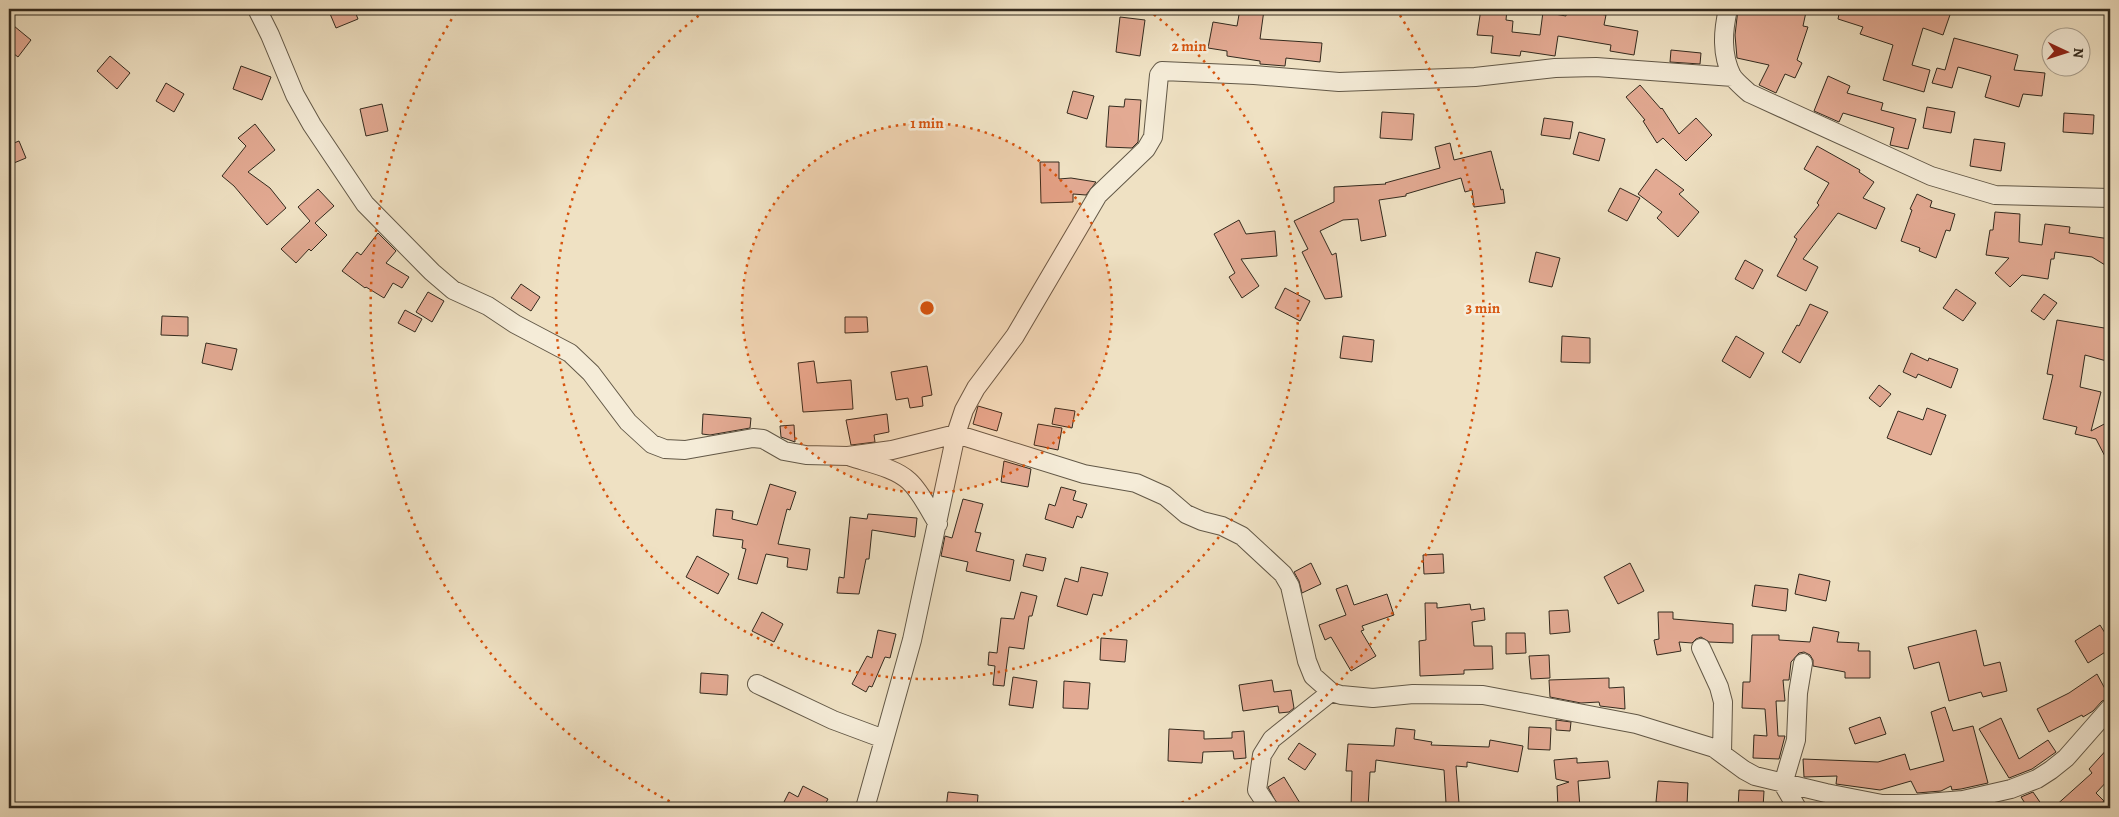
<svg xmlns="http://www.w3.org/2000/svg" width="2119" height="817" viewBox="0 0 2119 817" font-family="Alegreya,serif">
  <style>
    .building { fill: #e3aa93; stroke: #332a1e }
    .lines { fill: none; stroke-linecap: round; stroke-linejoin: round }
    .street-casing { stroke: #625847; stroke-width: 20 }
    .street { stroke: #f5ecd8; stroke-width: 18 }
    .ring { fill: none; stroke: #d6540e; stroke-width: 2.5; stroke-dasharray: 2.5 5 }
    .centre { fill: #d6540e; stroke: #f5ecd8; stroke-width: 2.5 }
    .ring-label { font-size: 15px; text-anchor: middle; font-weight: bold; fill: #d6540e; stroke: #f5ecd8; stroke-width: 5; stroke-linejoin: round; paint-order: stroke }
  </style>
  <rect width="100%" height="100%" fill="#efe1c3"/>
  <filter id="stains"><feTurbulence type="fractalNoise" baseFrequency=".004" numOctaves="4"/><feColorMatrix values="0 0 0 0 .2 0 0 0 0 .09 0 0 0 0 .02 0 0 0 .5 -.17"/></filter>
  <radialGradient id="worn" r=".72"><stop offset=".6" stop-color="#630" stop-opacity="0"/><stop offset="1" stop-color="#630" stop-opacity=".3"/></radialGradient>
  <path class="building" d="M328,9H354L358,19L336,28Z
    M1240,9L1264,10L1260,39L1322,43L1320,62L1286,58L1285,66L1260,64V61L1227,56V51L1208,48L1213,22L1237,26Z
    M1481,9H1507L1506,20L1513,21L1512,32L1540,35L1543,12L1566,16L1567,9L1606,15L1604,25L1638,31L1634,55L1610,51L1611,45L1558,36L1555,56L1521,51L1520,56L1491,53L1493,36L1477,35Z
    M1738,9H1796L1806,12L1803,26L1808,27L1797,60L1802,63L1795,78L1785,74L1776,93L1759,85L1769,65L1737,58L1735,35Z
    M1840,9H1952L1943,35L1923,28L1912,65L1930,70L1924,92L1883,80L1893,45L1860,34L1863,27L1838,19Z
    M1120,17L1145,20L1140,56L1116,52Z
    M14,26L31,40L18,57L9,50V33Z
    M1954,38L2018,55L2014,70L2045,73L2042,96L2023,94L2019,107L1985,97L1991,76L1958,67L1952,88L1932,83L1937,68L1945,70Z
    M1671,50L1701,53L1700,64L1670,62Z
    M110,56L130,73L117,89L97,71Z
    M241,66L271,77L262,100L233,89Z
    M1828,76L1850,86L1847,93L1883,103L1881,110L1916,119L1908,149L1890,145L1894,128L1843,113L1839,122L1814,111Z
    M166,83L184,94L174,112L156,101Z
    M1640,85L1661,109L1662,108L1679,134L1696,118L1712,135L1686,161L1663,138L1657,143L1643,121L1645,120L1626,97Z
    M1073,91L1094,96L1087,119L1067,113Z
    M1125,99L1141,100L1138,142L1132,148L1106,147L1109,106L1124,107Z
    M382,104L388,131L366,136L360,109Z
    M1927,107L1955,112L1951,133L1923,128Z
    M1382,112L1414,114L1412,140L1380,138Z
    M2064,113L2094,115L2093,134L2063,132Z
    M1544,118L1573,122L1570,139L1541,135Z
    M255,124L275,150L248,172L270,188L286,208L267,225L234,186L222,176L246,146L238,138Z
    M1579,132L1605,139L1599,161L1573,154Z
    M1974,139L2005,143L2001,171L1970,166Z
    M19,141L26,158L9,165V145Z
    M1450,143L1454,160L1491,151L1501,190L1503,189L1505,203L1474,207L1472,190L1465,192L1461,178L1406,194V196L1379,200L1386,236L1361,241L1358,219L1343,220L1320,231L1332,255L1336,253L1342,297L1325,299L1302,252L1308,249L1294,221L1334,202V187L1386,184L1385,183L1440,168L1435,147Z
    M1817,146L1860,170L1859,172L1874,182L1863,198L1885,208L1876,229L1838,213L1803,259L1818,267L1806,291L1777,276L1797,239L1794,237L1819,205L1817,203L1829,183L1804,169Z
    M1040,162H1059V179L1071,178L1096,182L1086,195L1073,194V202L1041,203Z
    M1656,169L1684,190L1679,194L1699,212L1678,237L1657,218L1662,212L1638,194Z
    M1620,188L1640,198L1627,221L1608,211Z
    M318,189L334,206L315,223L327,235L311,251L309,249L296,263L281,249L310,221L298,207Z
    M1917,194L1932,201L1930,207L1955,214L1950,231L1946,230L1936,258L1919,251L1920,248L1901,241L1912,210L1910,209Z
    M1995,212L2020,214L2019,242L2042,245L2045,224L2070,227L2069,233L2110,239V268L2092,257L2055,252L2054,259H2051L2048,279L2022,275L2010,287L1995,273L2009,258L1986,255L1990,230H1993Z
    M1239,220L1246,234L1275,231L1277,256L1241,259L1259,286L1242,298L1229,277L1235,273L1214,234Z
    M378,233L396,251L386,263L409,277L402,288L393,283L384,298L366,287L365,288L342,271L357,252L361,255Z
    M1536,252L1560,258L1552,287L1529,282Z
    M1745,260L1763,270L1753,289L1735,279Z
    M521,284L540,297L531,311L511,298Z
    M1285,288L1310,301L1300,321L1275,308Z
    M1956,289L1976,303L1963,321L1943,308Z
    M428,292L444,301L432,322L416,312Z
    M2044,294L2057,303L2044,320L2031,311Z
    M1810,304L1828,312L1800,363L1782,352L1797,325L1799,326Z
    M405,310L422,319L415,332L398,323Z
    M162,316L188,317V336L161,335Z
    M845,317H867L868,332L845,333Z
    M2057,320L2110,329V362L2085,355L2080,387L2101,392L2091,431L2110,421V466L2096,439L2075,434L2077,427L2043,419L2053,375L2047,374Z
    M1343,336L1374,340L1372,362L1340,358Z
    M1562,336L1590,338V363L1561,362Z
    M1736,336L1764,353L1750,378L1722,361Z
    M206,343L237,349L232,370L202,363Z
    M1911,353L1928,361L1929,358L1958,369L1951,388L1918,374L1916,378L1903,372Z
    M814,361L817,383L851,380L853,409L803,412L798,363Z
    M927,366L932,395L922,397L923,406L910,408L908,398L896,400L891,372Z
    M1879,385L1891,394L1880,407L1869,398Z
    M978,406L1002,413L997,431L973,424Z
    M1055,408L1075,411L1072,428L1052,424Z
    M1927,408L1946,415L1931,455L1887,438L1898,411L1923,420Z
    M703,414L751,418L750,428L710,435L702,434Z
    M887,414L889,432L874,435L875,442L851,445L846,420Z
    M1038,424L1062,428L1058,450L1034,445Z
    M794,425L795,442L781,437L780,426Z
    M1004,461L1031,469L1028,487L1001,482Z
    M770,484L796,492L790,510L787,509L778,544L810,549L807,570L787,567L788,558L766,554L757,584L738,579L746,549L742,548L743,540L713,536L716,509L733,511L732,519L757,525Z
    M1061,487L1076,491L1073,500L1087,504L1082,518L1077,516L1073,528L1045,519L1049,504L1055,506Z
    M963,499L983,504L975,532L981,533L976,551L1014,560L1010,581L966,571L968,562L941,556L945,536L952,538Z
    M868,514L917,518L915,537L872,530L869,559H866L859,594L837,593L839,577L844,578L850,517L867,519Z
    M1026,554L1046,558L1043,571L1023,566Z
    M1443,554L1444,573L1424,574L1423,555Z
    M697,556L729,574L718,594L686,577Z
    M1311,563L1321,584L1302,593L1299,581L1294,572Z
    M1630,563L1644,591L1618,604L1604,577Z
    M1081,567L1108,573L1102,596L1093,594L1087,615L1057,606L1065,578L1078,582Z
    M1799,574L1830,581L1826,601L1795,594Z
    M1347,585L1354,605L1387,594L1394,615L1362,626L1364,630L1361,631L1376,656L1351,671L1331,637L1325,640L1319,625L1346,615L1336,589Z
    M1755,585L1788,589L1786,611L1752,606Z
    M1021,592L1037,596L1032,616H1029L1024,649L1009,647L1004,686L993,685L995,666L988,665L989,652L997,653L1001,618L1014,619Z
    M1425,603H1437V608L1470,604L1471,610L1484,608L1485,620L1472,622L1474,646H1492L1493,669L1464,670V674L1420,676L1419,641L1426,640Z
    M1568,610L1570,632L1550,634L1549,611Z
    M762,612L783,624L774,642L752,631Z
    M1658,612H1673V619L1733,624V643L1709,642L1701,637L1696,639L1692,643L1679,642L1681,651L1657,655L1654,640L1659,639Z
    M2100,625L2110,641V649L2088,663L2075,641Z
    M1813,627L1839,632L1837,642L1859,643L1858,651H1870V678H1845V672L1813,666V660L1810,655L1804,652L1799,653L1791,662L1789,680H1783L1785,701H1776L1778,736H1785L1779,759L1753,758L1754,735L1767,736L1765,709L1742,708L1743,682H1750L1752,635H1779V640L1810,642Z
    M878,630L896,634L890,658L885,657L872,687L869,686L866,692L852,684L867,656L872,658Z
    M1976,630L1984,666L2000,662L2007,691L1983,697L1981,692L1949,701L1939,662L1914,669L1908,647Z
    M1506,633H1525L1526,653L1506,654Z
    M1101,638L1127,640L1125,662L1100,660Z
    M1549,655L1550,678L1531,679L1529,656Z
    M701,673L728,675L727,695L700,693Z
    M2097,674L2110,698L2102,701L2093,711L2083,717L2082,715L2049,732L2037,709L2069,693Z
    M1013,677L1037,681L1033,708L1009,705Z
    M1609,678V688L1624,687L1625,709L1600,706L1599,702L1581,703L1550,697L1549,680Z
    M1272,680L1274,692L1291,690L1294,708L1289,712L1279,713L1278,706L1243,711L1239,685Z
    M1064,681L1090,683L1088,709L1063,708Z
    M1945,707L1953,731L1973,726L1988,783L1961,789L1952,790L1951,786L1941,791L1917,793L1911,781L1880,790L1836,784L1837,776L1804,777L1803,759L1878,762L1905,754L1910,770L1944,761L1931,712Z
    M1880,717L1886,734L1855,744L1849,728Z
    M2001,718L2019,759L2048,740L2056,752L2032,769L2009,778L1979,729Z
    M1556,720L1571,722L1570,731L1556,730Z
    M1529,727L1551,728L1550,750L1528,749Z
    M1396,728L1415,730L1414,739L1432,742L1431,745L1489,747L1490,740L1523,746L1518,772L1467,762V767L1456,766L1459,803H1446L1444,770L1376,760L1375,772H1370L1368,808H1351L1352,771H1346L1348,744L1394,746Z
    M1169,729L1204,731V739L1232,738V732L1244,731L1246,758L1234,759L1233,751L1203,752L1202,763L1168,761Z
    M1299,743L1316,754L1305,770L1288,759Z
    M2110,746V778L2096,793L2104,801L2096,808H2053L2092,773L2089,769Z
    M1577,758V763L1608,761L1610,778L1578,781L1580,808H1558L1557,786L1569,782L1556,779L1554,760Z
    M1284,777L1303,808H1279L1268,787Z
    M1658,781L1688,783L1687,805L1656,802Z
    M803,786L828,799L823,808H781L789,792L798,797Z
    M1739,790L1764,791L1763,808H1738Z
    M948,792L978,795L977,808H946Z
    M2033,792L2044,808H2028L2021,797Z"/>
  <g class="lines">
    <defs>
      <path id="street" d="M257,9L270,35L295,95L312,125L365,204L432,272L453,290L488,306L515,324L570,353L591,373L628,422L652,444L665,449L685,450L753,438L763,439L784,451L806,455L848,456L892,450L956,434L1084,474L1136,483L1165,496L1186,514L1202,521L1222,526L1242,536L1283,574L1290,586L1307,661L1313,676L1331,692L1341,695L1373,698L1413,694L1483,695L1636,724L1714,748L1744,770L1755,776L1826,793L1882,804H1915L1963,800L2011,789L2037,779L2051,770L2066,758L2110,708
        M1728,9C1723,31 1721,54 1732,76C1736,82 1744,88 1749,93L1931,176L1995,195L2110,198
        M851,457C869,463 895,468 909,481C921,492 929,510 938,524
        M1701,648L1719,687L1723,702L1722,753
        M757,684L833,720L884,739
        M865,808L912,640L956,434L964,410L976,388L1015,336L1098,195L1146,149L1153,137L1159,75L1162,71L1254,75L1339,82L1475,77L1555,68L1596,67L1733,77
        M1269,808L1257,790L1262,755L1272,739L1331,692
        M1797,808L1783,784L1796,740L1798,693L1803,663"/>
    </defs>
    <use href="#street" class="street-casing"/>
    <use href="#street" class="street"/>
  </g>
  <circle cx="927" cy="308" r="185" fill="#d6540e" fill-opacity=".12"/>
  <g class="ring">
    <circle cx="927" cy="308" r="185"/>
    <path d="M1148 10A371 371 0 1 1 706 10"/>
    <path d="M683 808A556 556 0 0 1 458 9M1396 9A556 556 0 0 1 1171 808"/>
  </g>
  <circle cx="927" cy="308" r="8" class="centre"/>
  <g class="ring-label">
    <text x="1189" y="51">2 min</text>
    <text x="927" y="128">1 min</text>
    <text x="1483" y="313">3 min</text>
  </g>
  <rect width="2119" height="817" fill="none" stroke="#efe1c3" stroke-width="30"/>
  <rect x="10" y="10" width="2099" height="797" fill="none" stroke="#332a1e" stroke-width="2.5"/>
  <rect x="15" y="15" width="2089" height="787" fill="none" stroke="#332a1e"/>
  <g transform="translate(2066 52) rotate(94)"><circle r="24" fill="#f5ecd8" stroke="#a79e8e"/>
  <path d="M0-4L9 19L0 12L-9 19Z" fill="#8f2418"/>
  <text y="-8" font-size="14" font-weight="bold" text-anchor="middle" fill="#332a1e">N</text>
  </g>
  <rect width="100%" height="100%" filter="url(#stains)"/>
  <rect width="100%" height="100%" fill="url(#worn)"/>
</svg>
